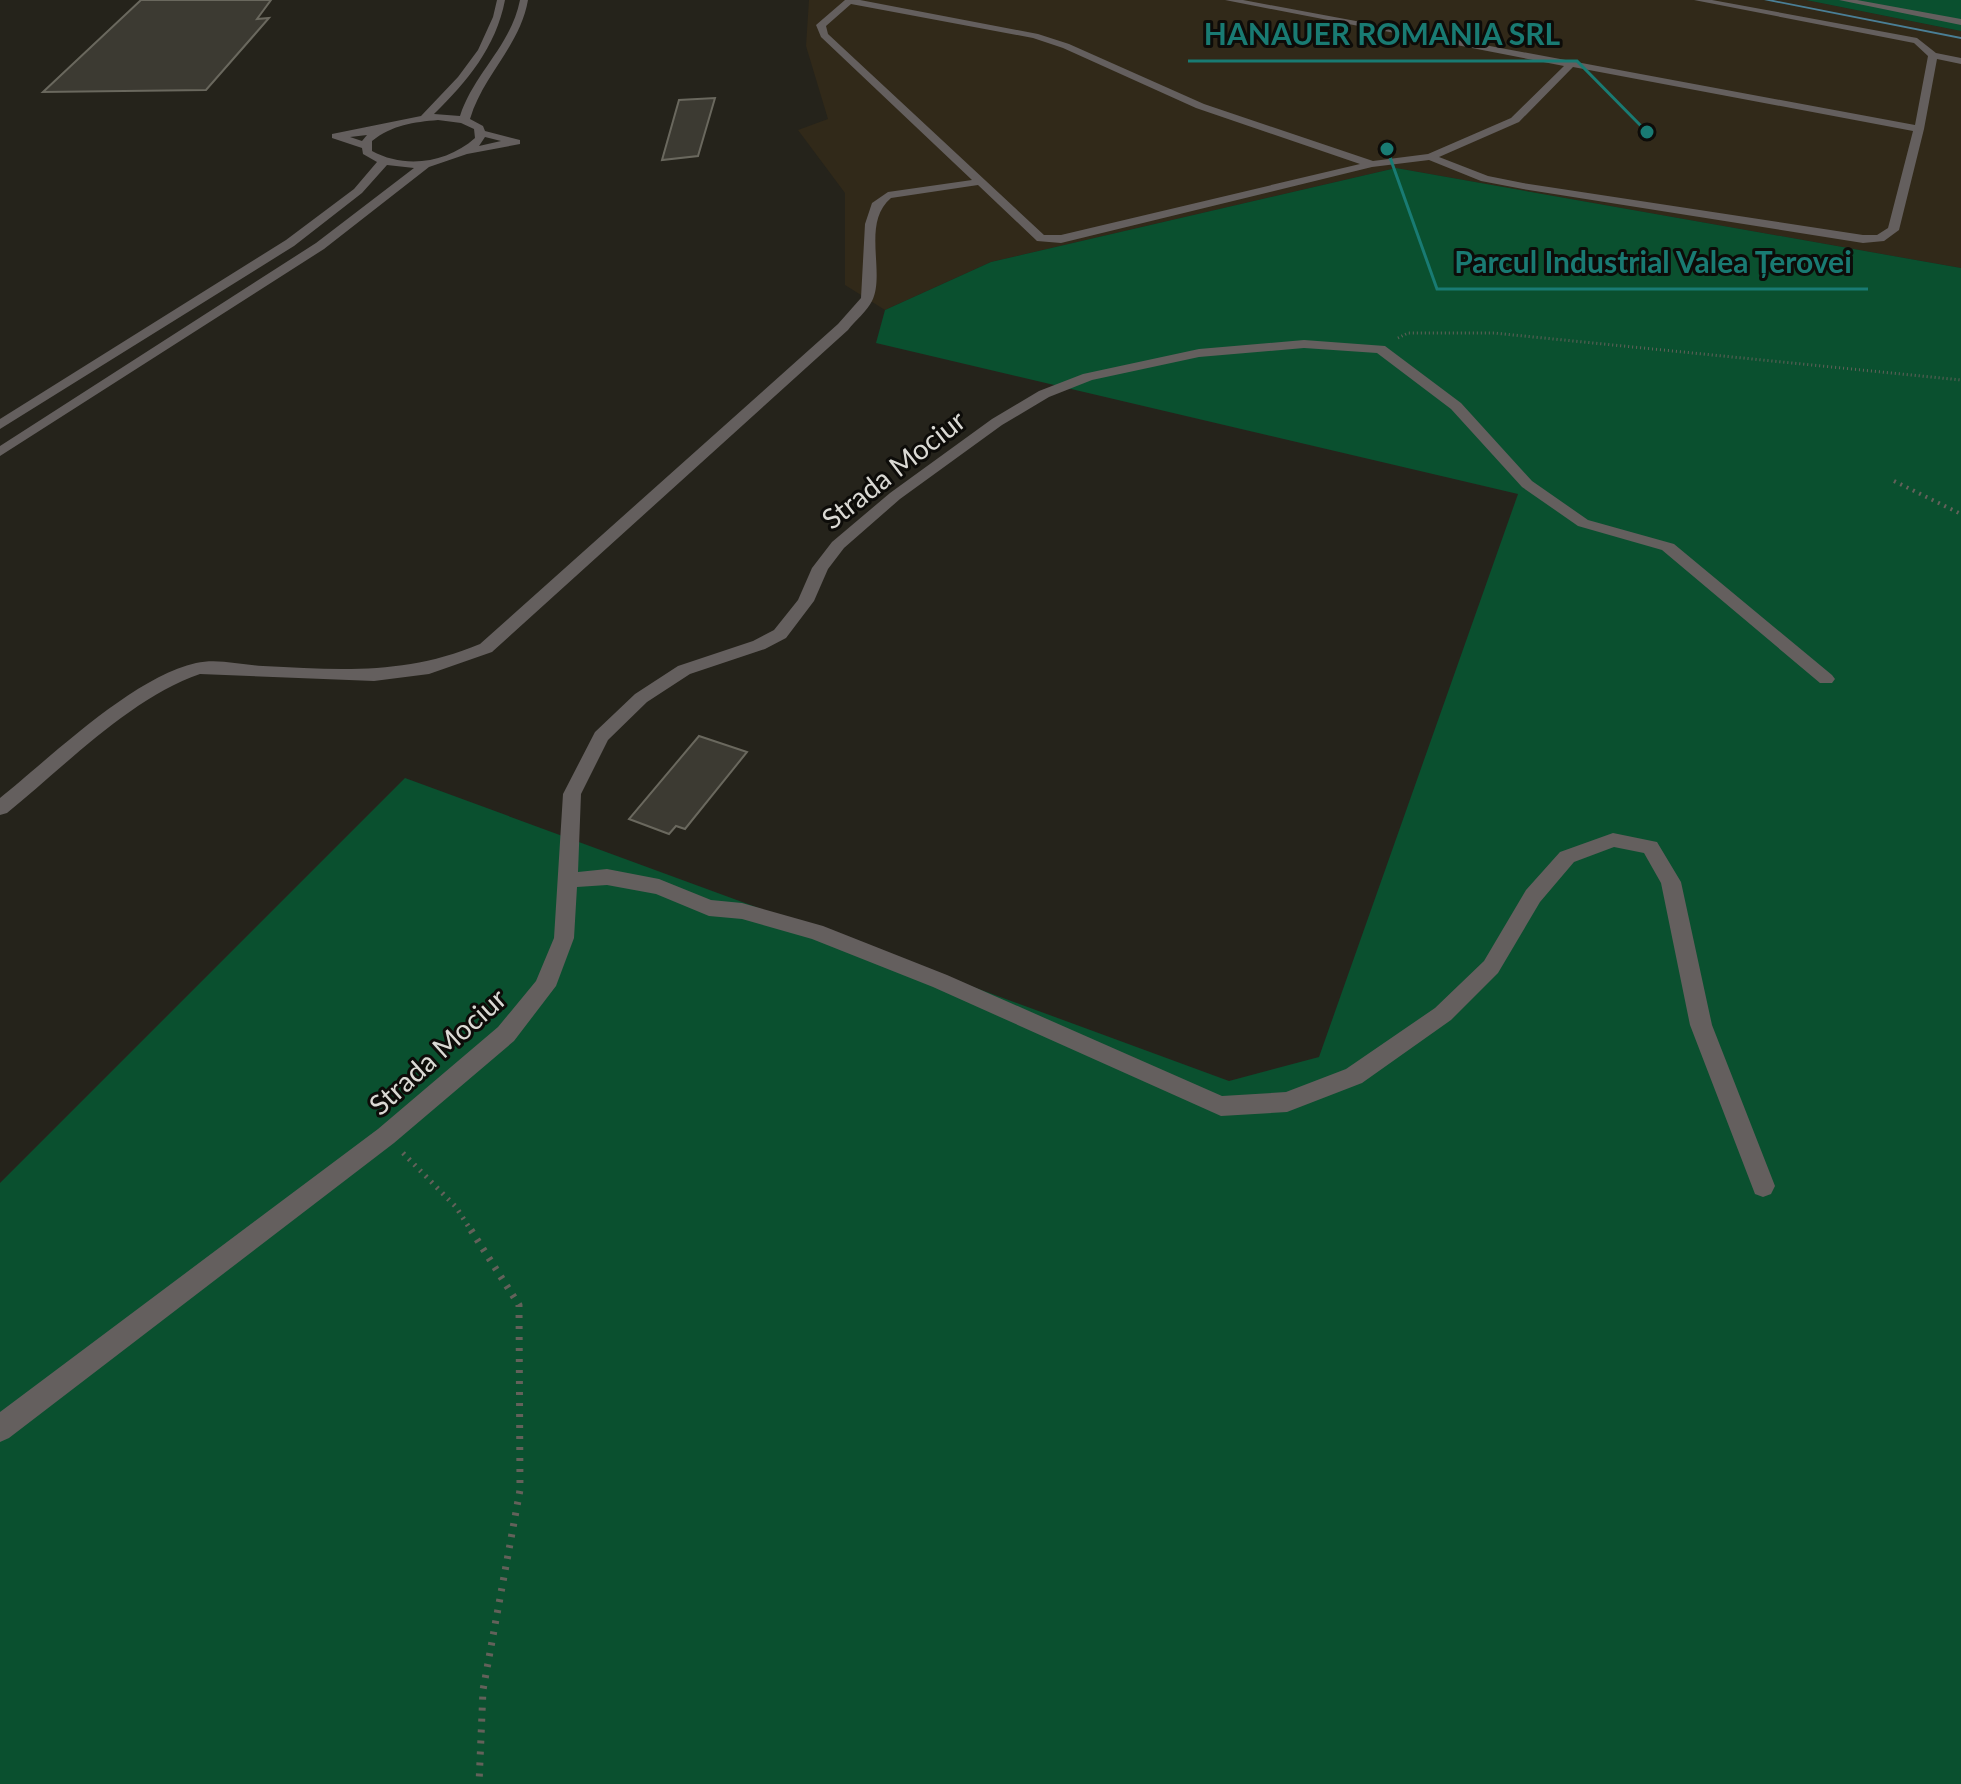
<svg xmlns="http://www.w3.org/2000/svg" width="1961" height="1784" viewBox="0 0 1961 1784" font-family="Lato,sans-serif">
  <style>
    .industrial { fill: #312919 }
    .green { fill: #0a502f }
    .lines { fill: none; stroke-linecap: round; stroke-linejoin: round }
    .stream { fill: #4a7f96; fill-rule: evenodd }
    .building { fill: #3c3a32; stroke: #6a685e; stroke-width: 2 }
    .path-far3 { stroke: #63615a; stroke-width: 3; stroke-dasharray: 1 3; stroke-linecap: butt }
    .path-far2 { stroke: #63615a; stroke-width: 4; stroke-dasharray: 2 5; stroke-linecap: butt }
    .path-far1 { stroke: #63615a; stroke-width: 5; stroke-dasharray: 2 6; stroke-linecap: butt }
    .path { stroke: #63615a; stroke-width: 7; stroke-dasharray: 3 8; stroke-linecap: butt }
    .minor { fill: #645f5e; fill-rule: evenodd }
    .labels { text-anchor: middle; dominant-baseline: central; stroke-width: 6; stroke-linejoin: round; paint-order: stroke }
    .street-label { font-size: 28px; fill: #dad9d4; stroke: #0d0c09 }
    .leader { fill: none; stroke: #197b73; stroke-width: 3 }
    .callout-dot { fill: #197b73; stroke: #0d0c09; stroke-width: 3 }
    .callout-label { font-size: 30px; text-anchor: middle; font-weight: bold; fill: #197b73; stroke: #0d0c09; stroke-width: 6; stroke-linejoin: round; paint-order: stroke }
  </style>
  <rect width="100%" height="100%" fill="#25231b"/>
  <path class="industrial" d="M809,0H1806L1961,31V268L1396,168L991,262L885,310L845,285V193L798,130L828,119L806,46Z"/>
  <path class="green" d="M1806,0H1961V31Z
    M1396,168L1961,268V1784H0V1183L405,778L1229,1081L1319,1057L1518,494L876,343L885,310L991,262Z"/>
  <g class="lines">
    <path class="stream" d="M1764,0H1773L1961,37V39Z"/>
  </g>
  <path class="building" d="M141,0H271L257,19L269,18L206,90L43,92Z
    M715,98L698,156L662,160L679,100Z
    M699,736L747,752L685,829L676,826L669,834L629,819Z"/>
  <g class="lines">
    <path class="path-far3" d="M1398,338L1408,333H1494L1961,380"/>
    <path class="path-far2" d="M1894,481L1961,514"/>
    <path class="path-far1" d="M403,1153L456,1207L472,1232"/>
    <path class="path" d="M471,1230L519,1305L520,1490L483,1690L479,1784"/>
    <path class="minor" d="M497,0H505C496,47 467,82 434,114L460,116C474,73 511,46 520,0H528C520,46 483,75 470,119L483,126L485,131L520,140V144L467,154L429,167L324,249L0,456V446L316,243L414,168L387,165L362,193L294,246L0,429V419L286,240L354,189L377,162L363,154L362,148L332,138V134L421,116L458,77L478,50L493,17ZM438,120L461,123L474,129L475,138C447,163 405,169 372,151V141C392,125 414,122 438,120ZM367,135L362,141L350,137ZM485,137L501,141L479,146Z
      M845,0H860L1038,34L1069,44L1204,104L1373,161L1428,154L1511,118L1564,66L1225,0H1243L1915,125L1928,56L1914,43L1694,0H1712L1917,38L1936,53L1961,58V64L1937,59L1924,129L1899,230L1884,241L1863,243L1523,189L1481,181L1429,160L1372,167L1061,243L1037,241L978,185L891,198C861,223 886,273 872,301C867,311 855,321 848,330L492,652L429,674L374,681L200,674C130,698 64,767 7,813L0,815V798C51,757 133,677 196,663C218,658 241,665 263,666C341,670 406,675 480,644L838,324L861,298L865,224L872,203L888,192L972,180L821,37L816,25ZM851,4L1033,38L1063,48L1196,108L1360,164L1061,235H1044L828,34L826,26ZM1573,67L1913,131L1888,228L1877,235H1863L1523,183L1488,176L1439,157L1519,122Z
      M1839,0H1857L1961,19V25Z
      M1304,340L1385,346L1461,403L1532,481L1588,520L1674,544L1832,675L1835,679L1832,683H1820L1662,550L1578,526L1522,487L1451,409L1377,353L1304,348L1199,357L1092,380L1049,397L1002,425L900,499L844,548L828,569L814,601L786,638L765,649L690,674L647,702L608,740L581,794L578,872L607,869L659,879L711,900L742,903L823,926L947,975L1222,1096L1286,1092L1346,1069L1435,1008L1484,961L1526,890L1560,852L1613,833L1657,842L1681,882L1712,1025L1775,1186L1771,1194L1763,1197L1755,1194L1690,1025L1661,883L1644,853L1614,847L1574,862L1540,902L1498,973L1451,1020L1362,1083L1287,1112L1221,1116L933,987L812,939L742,919L709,916L656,894L607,885L577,887L574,938L556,986L514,1041L394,1143L9,1438L0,1442V1412L378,1129L498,1027L536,981L554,938L563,794L595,732L635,694L678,666L753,641L774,630L798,600L812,568L832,542L890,493L992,419L1039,391L1083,374L1199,349Z"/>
  </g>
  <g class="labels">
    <g class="street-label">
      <text transform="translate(893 469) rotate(-38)">Strada Mociur</text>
      <text transform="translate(437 1051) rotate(-42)">Strada Mociur</text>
    </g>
  </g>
  <path class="leader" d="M1647 132L1577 61H1188M1387 149L1437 289H1868"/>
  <g class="callout-dot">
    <circle cx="1647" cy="132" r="8"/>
    <circle cx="1387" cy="149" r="8"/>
  </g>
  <g class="callout-label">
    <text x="1382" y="45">HANAUER ROMANIA SRL</text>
    <text x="1653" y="273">Parcul Industrial Valea Țerovei</text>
  </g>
</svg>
